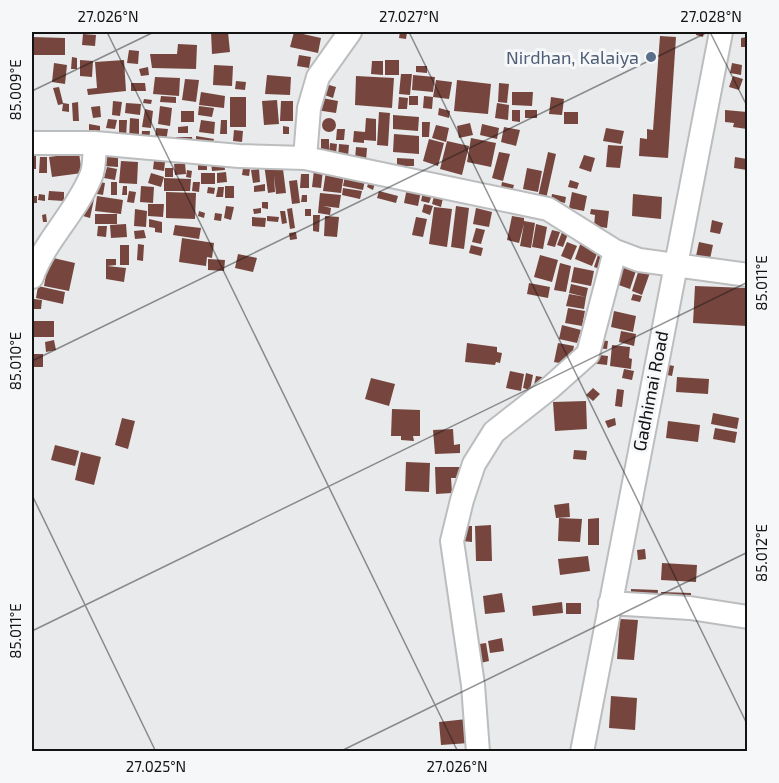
<svg xmlns="http://www.w3.org/2000/svg" width="779" height="783" viewBox="0 0 779 783" font-family="'Exo 2',sans-serif">
  <style>
    .building { fill: #76463e }
    .lines { fill: none; stroke-linecap: round; stroke-linejoin: round }
    .minor-casing { stroke: #bcbdbf; stroke-width: 26 }
    .minor { stroke: #fff; stroke-width: 22 }
    .ticks { fill: none; stroke: #131314; stroke-width: 1.5; stroke-opacity: 0.45 }
    .service-dot { fill: #5c6f8a; stroke: #f6f7f9; stroke-width: 2 }
    .labels { text-anchor: middle; dominant-baseline: central; stroke-width: 6; stroke-linejoin: round; paint-order: stroke }
    .service-label { font-size: 18px; fill: #4e5e75; stroke: #f6f7f9; text-anchor: end }
    .street-label { font-size: 18px; fill: #131314; stroke: #f6f7f9 }
    .neatline { fill: none; stroke: #131314; stroke-width: 2 }
    .ticks-label { font-size: 15px; text-anchor: middle; fill: #131314 }
  </style>
  <rect width="100%" height="100%" fill="#e8eaec"/>
  <path class="building" d="M211,32H228L230,52L212,54Z
    M294,32L321,38L318,53L290,47Z
    M400,32H407L406,39L399,38Z
    M696,32H704L703,37L696,35Z
    M83,34L96,35L95,46L82,45Z
    M660,36L676,37L668,158L639,156L640,138L647,139V129L653,130Z
    M32,37L65,38V55H32Z
    M747,37V47H741V38Z
    M178,44L197,45L196,69L152,68L150,54H177Z
    M129,50L139,51L138,64L127,63Z
    M299,55L311,57L309,68L297,66Z
    M72,57L77,58V69H71Z
    M80,60L93,61L92,77L80,76Z
    M124,60L126,91L88,95L87,89L97,88L95,62Z
    M385,60H399V75H385Z
    M372,61H383V75L371,74Z
    M54,63L67,65L65,84L52,82Z
    M732,63L742,65L741,75L730,73Z
    M214,65L233,66L232,86L213,85Z
    M416,66H427V73L416,72Z
    M148,67L149,75L141,76L139,69Z
    M401,74H412L410,95L399,94Z
    M267,75L291,77L290,95L265,94Z
    M413,75L435,77L433,92L412,90Z
    M356,76L394,78L392,108L355,105Z
    M733,76L743,79L739,90L729,87Z
    M155,77L180,78L179,96L153,94Z
    M185,79L199,80L196,102L182,100Z
    M436,80L452,82L449,99L433,97Z
    M457,80L491,84L488,114L454,111Z
    M236,81L246,82L245,90L235,89Z
    M131,83H145L146,91H131Z
    M322,83L336,87L333,98L319,93Z
    M499,83L509,84L507,103L498,102Z
    M59,87L63,103L69,104V112L62,111L63,104L58,105L53,88Z
    M201,92L225,96L224,108L199,105Z
    M512,92H533L532,106L512,105Z
    M161,96L176,97V103L160,102Z
    M409,96H418V105H409Z
    M424,96L433,97L432,109L423,108Z
    M230,97H246V127H230Z
    M317,97L338,101L336,113L316,110Z
    M399,97L408,98L407,109H398Z
    M551,97L564,99L562,115L549,114Z
    M144,99L152,100L151,104L143,103Z
    M277,100L279,124L264,125L262,101Z
    M113,101L122,102L120,116L112,115Z
    M281,101H293V121H280Z
    M78,102L79,121H73L72,103Z
    M126,103L141,104L140,115L125,113Z
    M497,103L509,105L508,120L495,118Z
    M100,106L101,117L93,118L91,107Z
    M160,106L172,108L170,126L158,124Z
    M199,106L214,108L212,117L198,115Z
    M439,108L450,111L449,118L438,115Z
    M145,109L153,111L151,128L142,127Z
    M512,110H520V122L512,121Z
    M525,110H537V118H525Z
    M725,110L747,112V129L733,127L734,123L725,122Z
    M181,111H194V122H181Z
    M379,112L390,113L388,146L377,145Z
    M564,112H578V124H564Z
    M393,115L419,117L418,131L393,129Z
    M322 125a7 7 0 1 1 14 0a7 7 0 1 1-14 0Z
    M130,118L139,119V140H129Z
    M366,118L376,119V141L364,140V143L353,142L354,131L365,132Z
    M108,119L117,120L115,129L106,128Z
    M119,120H127L126,139H119Z
    M201,120L215,122L214,134L199,132Z
    M221,120H227V134H220Z
    M422,122H430L429,137H422Z
    M470,123L473,135L459,138L457,126Z
    M89,124L100,126V132L89,131Z
    M482,124L499,128L497,139L480,135Z
    M436,125L449,128L446,142L432,138Z
    M188,126V133H178V127Z
    M283,126L289,127V134H283Z
    M504,127L520,130L516,146L501,142Z
    M156,128L168,129L166,142L155,141Z
    M606,128L624,131L621,144L603,141Z
    M337,129H345L344,140H336Z
    M234,130L243,131L242,142L233,141Z
    M142,131H150L149,143H141Z
    M394,134L419,136V154L393,152Z
    M196,136L214,139L213,143L196,141Z
    M176,137H192L193,144H176Z
    M471,138L496,143L491,167L467,162Z
    M321,139H329V153H321Z
    M429,139L444,143L438,166L423,161Z
    M447,141L469,146L462,175L440,169Z
    M330,143L337,144L336,154L329,153Z
    M339,144L349,145L348,157H338Z
    M608,145L623,146L620,168L606,167Z
    M356,147L367,148L366,161L355,159Z
    M499,152L510,154L503,181L492,178Z
    M548,152L556,154L546,199L538,197Z
    M79,153L82,173L52,177L49,157Z
    M36,154V169H32V155Z
    M584,155L595,158L591,172L579,168Z
    M40,157H47V173H39Z
    M105,157H118V167L104,166Z
    M735,157L747,159V170L734,168Z
    M397,158L414,159V166H397Z
    M121,161L138,162L137,184L119,183Z
    M154,161L165,162L164,171L153,169Z
    M224,161L225,170L212,171L211,162Z
    M198,162H207V170H198Z
    M185,163L186,174L175,175L174,164Z
    M271,163L272,170L283,169L286,193L276,194L274,175L275,192L268,193L264,164Z
    M107,167L117,169L115,180L104,178Z
    M165,168H173V177H165Z
    M243,168L250,169L249,176L242,175Z
    M527,168L542,171L538,192L523,189Z
    M259,169L260,182L253,183L251,170Z
    M187,170L192,171L191,178L186,177Z
    M314,170H323L321,188L312,187Z
    M326,171L344,174L341,193L323,191Z
    M226,172L227,182L217,183V173Z
    M151,173L164,177L161,187L148,183Z
    M201,173H215V184H201Z
    M301,174H309V188H300Z
    M345,176L365,180L363,190L343,186Z
    M164,178L191,179L190,191H164Z
    M297,180L300,203L292,204L289,181Z
    M570,180L579,183L577,189L568,187Z
    M93,181L105,183L103,195L91,193Z
    M369,181L375,183L373,190L367,187Z
    M111,182H117V195H111Z
    M193,182H200L199,192L192,191Z
    M502,182L514,185L511,195L500,193Z
    M265,184V191L254,192V186Z
    M123,186H127V195H122Z
    M141,186L154,187L153,203L140,202Z
    M225,186H234V198H225Z
    M208,187L215,188L214,194L207,193Z
    M218,187H224L223,197H216Z
    M343,188L362,191L360,199L342,195Z
    M407,188L421,191L418,206L404,203Z
    M49,191L64,192V201L48,200Z
    M129,191L136,192L134,203L127,202Z
    M379,191L398,196L396,203L377,198Z
    M166,192L196,193L195,219L166,218Z
    M423,192L432,195L429,203L421,201Z
    M572,192L587,196L584,211L569,208Z
    M320,193L341,195L339,208L323,206L331,208L330,215L318,213Z
    M39,194L45,195V201L38,200Z
    M552,194L566,197L565,203L551,200Z
    M633,194L662,197L661,219L632,216Z
    M302,195H307V202H301Z
    M32,196H37V203H32Z
    M97,196L123,200L121,214L95,211Z
    M434,196L443,198L441,207L432,204Z
    M86,197L94,199L90,218L83,216Z
    M262,202H268V209L262,208Z
    M32,204H34V225L32,224Z
    M148,204H164L163,217L148,216Z
    M424,204L433,206L430,215L422,212Z
    M226,206L234,207L231,220L224,218Z
    M456,206L469,208L464,249L451,247Z
    M434,207L452,209L447,247L429,244Z
    M261,208V213L254,214L253,209Z
    M292,208L295,228L290,229L287,209Z
    M476,208L492,212L489,227L473,224Z
    M135,209L147,211L146,227L134,226Z
    M305,209H311V216H305Z
    M591,209L609,211L607,228L594,226L595,215L590,214Z
    M199,211L205,213L204,218L198,216Z
    M280,211H285L287,223L282,224Z
    M215,213L222,214L221,221L214,220Z
    M46,214L47,222H43L42,215Z
    M95,214H117V224H95Z
    M313,215H320L319,232L313,231Z
    M267,216L279,217L278,222L267,221Z
    M325,216L339,217L337,237L324,236Z
    M512,216L524,218V221L535,223L531,248L520,246L524,224L519,243L507,240Z
    M252,217L266,218L265,227L252,226Z
    M416,217L427,219L423,237L412,235Z
    M149,219L162,222V233L155,232V228L149,227Z
    M712,220L723,223L720,234L710,232Z
    M126,224L127,237L111,238L110,225Z
    M536,224L547,227L543,249L532,247Z
    M175,225L201,228L199,239L173,235Z
    M98,226H107L106,237L97,236Z
    M476,228L485,230L481,244L472,242Z
    M144,230L146,238L135,239L134,231Z
    M552,230L560,232L555,247L547,245Z
    M296,232L297,239L290,240L289,233Z
    M562,232L568,234L563,247L557,245Z
    M182,238L214,243L212,258L207,257L206,266L179,262Z
    M567,242L577,246L571,260L561,256Z
    M581,242L599,249L592,266L575,259Z
    M699,242L713,245L710,259L696,256Z
    M138,244L144,245L143,261L137,260Z
    M120,245H129V265H120Z
    M471,245L483,248L481,256L469,253Z
    M599,252L611,255L606,271L594,267Z
    M238,254L257,258L253,272L235,268Z
    M540,255L558,260L552,282L534,277Z
    M619,255L639,262L630,289L610,282Z
    M49,257L75,263L69,291L44,286Z
    M106,259H116V265L107,266L126,268L124,282L106,279Z
    M208,259L225,260L224,271L208,270Z
    M560,263L571,266L566,292L554,290Z
    M641,263L652,267L642,295L632,291Z
    M574,267L594,271L591,286L571,282Z
    M529,283L550,287L548,298L527,294Z
    M571,284L588,288L586,297L569,293Z
    M38,286L65,292L63,304L36,298Z
    M695,286L747,288V326L693,323Z
    M569,294L586,297L584,309L566,306Z
    M633,294L642,296L640,302L631,300Z
    M34,299L42,300L41,309H33Z
    M568,308L585,311L582,326L565,323Z
    M614,311L636,316L633,332L611,327Z
    M32,321H54V337H32Z
    M562,325L581,330L577,343L559,339Z
    M621,331L636,334L634,346L619,342Z
    M54,340L56,350L46,352L45,342Z
    M596,340L608,341L607,349L595,348Z
    M467,343L497,347V352L502,353L500,363L496,362L495,365L465,362Z
    M558,343L574,346L570,365L554,362Z
    M612,345L630,347L629,358L632,359L631,369L610,366Z
    M32,354H43V367H32Z
    M591,354L608,356L607,365L590,363Z
    M669,365L674,366L672,376L667,375Z
    M624,369L634,371L632,380L622,378Z
    M510,371L524,374L521,391L506,388Z
    M526,373L533,375L530,390L523,388Z
    M536,376L542,377L540,387L534,385Z
    M677,377L709,379L708,394L676,392Z
    M371,378L395,384L389,406L365,399Z
    M593,388L600,394L593,401L586,395Z
    M617,389L624,390L622,407L615,406Z
    M586,401L587,429L555,431L553,402Z
    M392,409L420,410V436H413L414,441L401,440V436H391Z
    M713,413L739,418L737,429L711,424Z
    M122,418L135,421L128,449L115,445Z
    M615,418L616,425L608,428L605,421Z
    M668,421L700,425L698,442L666,438Z
    M715,428L737,432L735,443L713,439Z
    M453,429L454,445L460,444V453L435,454L433,430Z
    M55,445L79,451L75,466L51,460Z
    M574,450L587,451L586,460L573,459Z
    M81,452L101,457L94,485L75,480Z
    M406,462L430,463L429,492L405,491Z
    M435,467H461V478H451L452,493L436,494Z
    M569,503L570,517L556,518L554,505Z
    M559,518L582,519L580,542L558,541Z
    M599,518V545H588V519Z
    M491,525L492,561H476L475,526Z
    M462,526H472V542L462,541Z
    M645,549L646,559L638,560L637,550Z
    M588,556L590,571L560,575L558,559Z
    M662,563L697,565L696,582L661,580Z
    M631,589L658,590L657,599L631,598Z
    M661,592L691,593V601L661,600Z
    M502,593L505,612L485,614L483,596Z
    M562,602L563,613L533,616L532,606Z
    M566,603H581V614H566Z
    M620,619L638,620L634,660L617,659Z
    M502,638L504,651L490,653L488,641Z
    M486,643L489,661L476,664L473,645Z
    M611,696L637,698L635,730L609,728Z
    M467,719L469,743L441,745L439,722Z"/>
  <g class="lines">
    <defs>
      <path id="minor" d="M32,143H95L239,156L305,158L548,209L615,251L639,260L748,275
        M305,158L309,108L318,77L350,32
        M32,277C45,240 76,213 91,176C95,167 94,154 95,143
        M610,603L690,608L748,617
        M478,752L473,685L452,541L462,500L474,464L494,432L551,387L588,354L615,251
        M582,752L721,32"/>
    </defs>
    <use href="#minor" class="minor-casing"/>
    <use href="#minor" class="minor"/>
  </g>
  <path class="ticks" d="M107,32L458,752M409,32L748,726M710,32L748,108M32,91L154,32M32,361L708,32M32,495L156,752M32,631L748,282M339,752L748,552"/>
  <circle class="service-dot" cx="651" cy="57" r="6"/>
  <g class="labels">
    <g class="service-label">
      <text x="639" y="57">Nirdhan, Kalaiya</text>
    </g>
    <g class="street-label">
      <text transform="translate(650 391) rotate(-79)">Gadhimai Road</text>
    </g>
  </g>
  <rect width="779" height="783" fill="none" stroke="#f6f7f9" stroke-width="66"/>
  <rect x="33" y="33" width="713" height="717" class="neatline"/>
  <g class="ticks-label">
    <text x="108" y="22">27.026°N</text>
    <text x="409" y="22">27.027°N</text>
    <text x="711" y="22">27.028°N</text>
    <text transform="translate(16 90) rotate(-90)" y="5">85.009°E</text>
    <text transform="translate(762 283) rotate(-90)" y="5">85.011°E</text>
    <text transform="translate(16 361) rotate(-90)" y="5">85.010°E</text>
    <text transform="translate(762 553) rotate(-90)" y="5">85.012°E</text>
    <text transform="translate(16 631) rotate(-90)" y="5">85.011°E</text>
    <text x="156" y="772">27.025°N</text>
    <text x="457" y="772">27.026°N</text>
  </g>
</svg>
